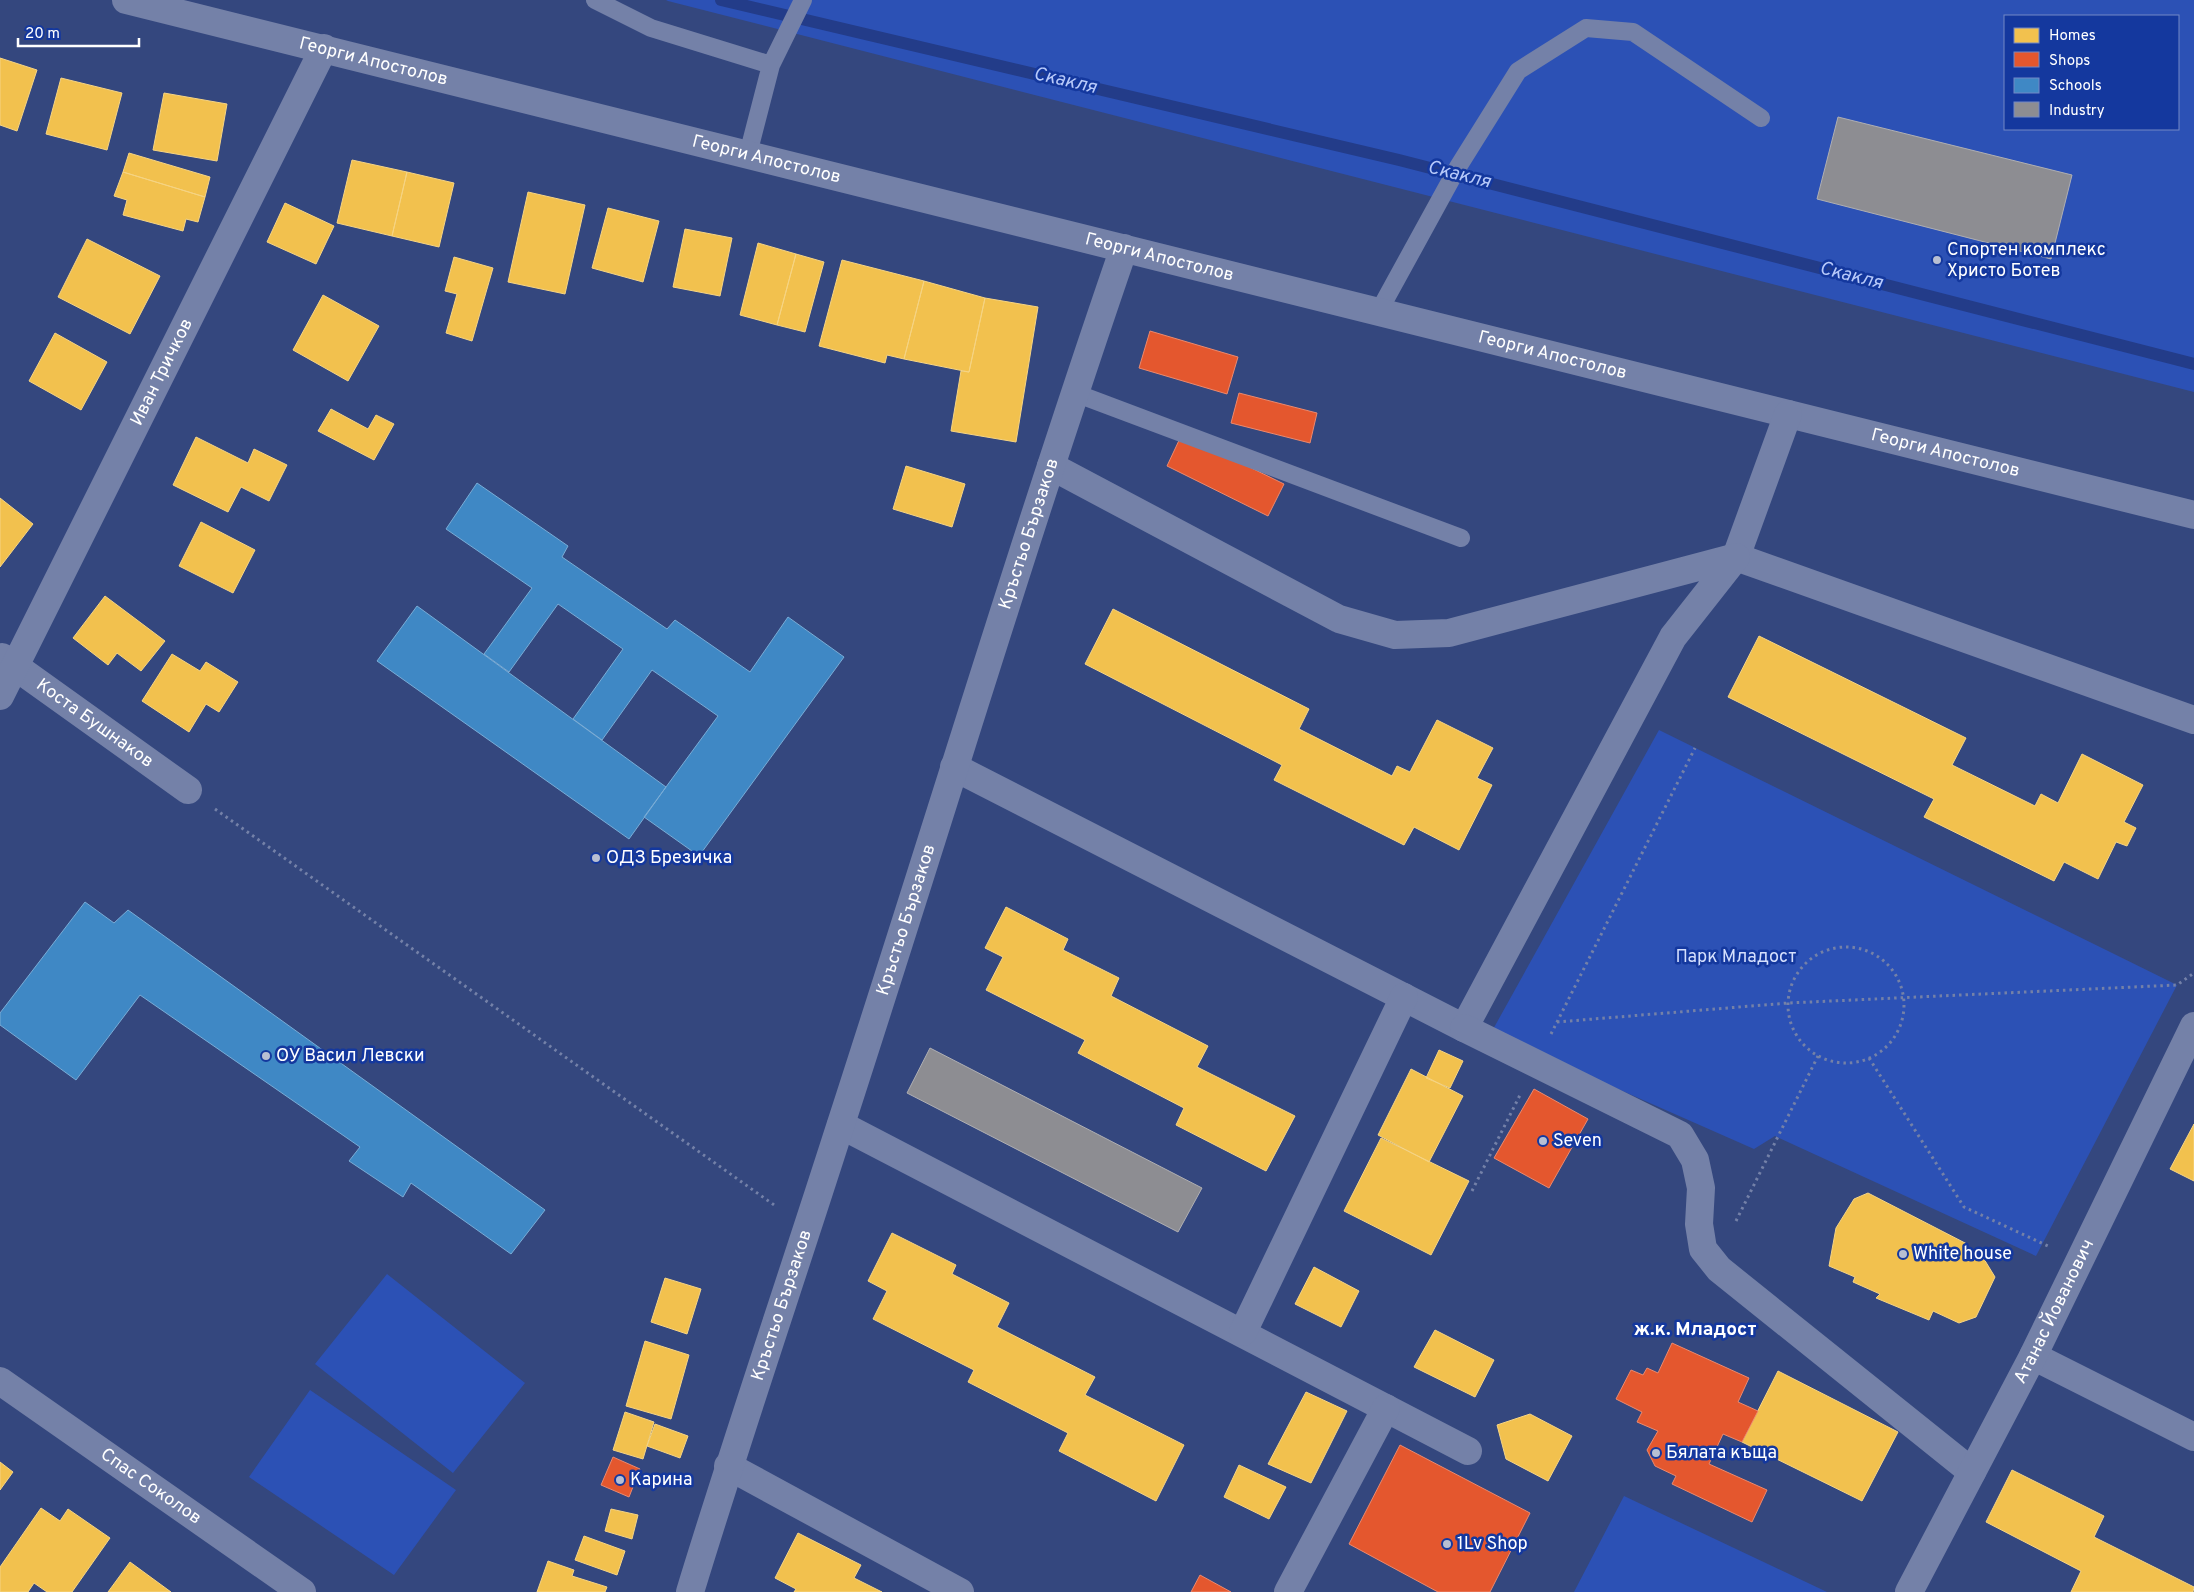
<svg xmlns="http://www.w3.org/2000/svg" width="2194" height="1592" viewBox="0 0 2194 1592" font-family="Overpass,sans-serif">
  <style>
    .green { fill: #2c51b5; fill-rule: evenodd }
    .homes { fill: #f2c14e; stroke: #f6d483 }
    .shops { fill: #e4572e; stroke: #ec896d }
    .schools { fill: #3f88c5; stroke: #79acd6 }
    .industry { fill: #8d8d92; stroke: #afafb3 }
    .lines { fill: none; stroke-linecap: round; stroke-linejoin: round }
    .stream { stroke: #233c89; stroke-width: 12 }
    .path { stroke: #7481a8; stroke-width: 3; stroke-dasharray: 2.5 4; stroke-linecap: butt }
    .service { stroke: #7481a8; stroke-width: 18 }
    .minor { stroke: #7481a8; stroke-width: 28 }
    .poi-dot { fill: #b8bfd2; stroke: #14389e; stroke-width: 2 }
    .labels { text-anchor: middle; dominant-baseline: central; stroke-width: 5; stroke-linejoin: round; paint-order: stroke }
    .street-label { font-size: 18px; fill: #fff; stroke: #14389e }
    .poi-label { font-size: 18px; fill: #fff; stroke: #14389e; text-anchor: start }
    .park-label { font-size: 18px; fill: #d4dffd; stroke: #14389e }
    .water-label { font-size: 19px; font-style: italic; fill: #b8cafa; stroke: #14389e }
    .neighbourhood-label { font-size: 19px; font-weight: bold; fill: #fff; stroke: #14389e }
  </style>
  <rect width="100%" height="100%" fill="#34477e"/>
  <path class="green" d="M666,0H2194V392L668,1ZM2005,16H2178V129H2005Z
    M1659,730L2177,985L2036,1256L1775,1136L1754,1149L1491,1033Z
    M387,1274L525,1383L453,1473L315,1364Z
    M310,1390L456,1490L394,1575L249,1477Z
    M1624,1496L1827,1592H1574Z"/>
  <path class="homes" d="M0,58L37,70L17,131L0,125Z
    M61,78L122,93L107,150L46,134Z
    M164,93L227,104L217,161L153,150Z
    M129,153L210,177L205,197L123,172Z
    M352,160L407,172L392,236L337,223Z
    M123,172L205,197L198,222L186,219L183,231L123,215L127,200L114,196Z
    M407,172L454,183L439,247L392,236Z
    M528,192L585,205L565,294L508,282Z
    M285,203L334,226L316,264L267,242Z
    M608,208L659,221L643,282L592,268Z
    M685,229L732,238L720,296L673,287Z
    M87,239L160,276L130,334L58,297Z
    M758,243L796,254L777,325L740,315Z
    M796,254L824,262L805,332L777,325Z
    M454,257L493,268L472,341L446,333L457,294L445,291Z
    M842,260L924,281L904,359L887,355L885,363L819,346Z
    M924,281L985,298L969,372L904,359Z
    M323,295L379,326L348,381L293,350Z
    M985,298L1038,307L1016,442L951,431L961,371L969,372Z
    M55,333L107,362L81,410L29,381Z
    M331,409L368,429L376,415L394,424L374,460L318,431Z
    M196,437L248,463L254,449L287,465L269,501L241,487L228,512L173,485Z
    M906,466L965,484L952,527L893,509Z
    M0,498L33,524L0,567Z
    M201,522L255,550L233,593L179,566Z
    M105,596L165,641L141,671L117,653L108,665L73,638Z
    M1113,609L1309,709L1299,729L1392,776L1397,766L1410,772L1437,720L1493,748L1477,778L1492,785L1459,850L1414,827L1404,845L1274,780L1282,765L1085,664Z
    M1759,636L1966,738L1952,765L2035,806L2041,794L2058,803L2082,754L2143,785L2124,822L2136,828L2127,846L2116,842L2098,879L2064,862L2054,881L1924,817L1934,799L1728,697Z
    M172,654L200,671L206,662L238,682L219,712L206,704L189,732L142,701Z
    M1006,907L1068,939L1063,950L1119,978L1111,996L1208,1046L1197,1067L1295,1116L1266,1171L1176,1125L1184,1108L1078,1053L1085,1040L986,990L1003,957L985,948Z
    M1439,1050L1463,1061L1450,1088L1426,1078Z
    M1411,1069L1463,1096L1429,1162L1378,1135Z
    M2194,1124V1181L2170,1169Z
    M1381,1138L1469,1181L1431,1255L1344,1211Z
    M1868,1193L1967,1244L1965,1248L1984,1259L1995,1277L1976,1317L1959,1323L1933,1311L1929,1320L1876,1298L1880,1294L1853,1282L1855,1277L1829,1266L1836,1228L1854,1199Z
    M892,1233L956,1265L952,1274L1009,1303L997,1327L1095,1377L1085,1395L1184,1445L1156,1501L1059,1451L1068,1433L968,1382L974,1370L873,1319L887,1291L868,1281Z
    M1314,1267L1359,1291L1341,1327L1295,1304Z
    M665,1278L701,1289L687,1334L651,1322Z
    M1435,1330L1494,1360L1475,1397L1414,1367Z
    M645,1341L689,1355L671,1419L626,1406Z
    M1778,1371L1898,1432L1862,1501L1742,1442Z
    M1306,1392L1347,1411L1311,1483L1268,1464Z
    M625,1412L654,1422L643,1459L613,1450Z
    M1530,1414L1572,1436L1548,1481L1506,1459L1497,1425Z
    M655,1424L688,1436L680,1458L647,1446Z
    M0,1462L13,1472L0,1490Z
    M1239,1465L1286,1487L1269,1519L1224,1497Z
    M2012,1470L2104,1516L2094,1537L2194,1587L2193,1592H2071L2081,1571L1986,1522Z
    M41,1508L60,1521L68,1509L110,1538L72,1592H47L34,1583L28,1592H0V1567Z
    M611,1509L638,1515L632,1539L605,1531Z
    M798,1533L861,1565L854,1578L882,1592H794L796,1589L775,1578Z
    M584,1536L625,1551L617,1575L575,1560Z
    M548,1561L574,1570L572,1576L607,1587L605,1592H537Z
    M130,1562L171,1592H108Z"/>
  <path class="shops" d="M1150,331L1238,357L1227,394L1139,368Z
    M1239,393L1317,413L1310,443L1231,423Z
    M1182,434L1284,484L1268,516L1167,466Z
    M1534,1089L1588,1119L1549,1188L1494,1158Z
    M1672,1343L1749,1378L1738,1402L1758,1411L1742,1442L1723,1434L1709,1464L1767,1490L1752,1522L1672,1484L1676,1476L1655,1466L1647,1450L1658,1431L1637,1422L1642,1412L1616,1399L1631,1370L1643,1375L1647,1368L1658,1373Z
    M1400,1445L1530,1513L1490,1592H1438L1349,1544Z
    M613,1457L640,1469L629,1497L601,1485Z
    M1200,1575L1231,1592H1191Z"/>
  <path class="schools" d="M477,483L568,546L562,557L667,629L675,620L750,672L788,617L844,657L699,856L644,817L718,716L652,670L602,740L573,719L623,649L558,604L509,672L484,654L532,588L446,529Z
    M417,606L666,787L629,839L377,661Z
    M85,902L114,923L128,910L545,1210L511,1254L411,1183L403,1197L349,1161L360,1147L140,995L76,1080L0,1025V1013Z"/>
  <path class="industry" d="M1838,117L2072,175L2051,259L1817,199Z
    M930,1048L1202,1188L1178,1232L907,1093Z"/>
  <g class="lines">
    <path class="stream" d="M721,0L1399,160L2194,364"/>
    <path class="path" d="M215,809L777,1207
      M1788 1005a58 58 0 1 1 116 0a58 58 0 1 1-116 0Z
      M1557,1022L1788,1003L2177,985L2194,973
      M1551,1034L1695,748
      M1869,1058L1964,1207L2048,1246
      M1472,1191L1520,1095
      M1736,1221L1818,1056"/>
    <path class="service" d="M595,0L651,28L771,65L748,154
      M771,65L803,0
      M1379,311L1458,167L1518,71L1586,28L1633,32L1761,118
      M1075,393L1461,538"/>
    <g class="minor">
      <path id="s1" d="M126,0L2194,515"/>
      <path d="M1788,414L1736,557L2194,720"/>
      <path id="s2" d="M2,657L188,790"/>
      <path id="s3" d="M0,696L324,48"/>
      <path d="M954,767L1464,1028L1673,637L1736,557L1449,633L1395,635L1339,619L1051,466"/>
      <path d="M1464,1028L1680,1135L1695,1160L1701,1188L1699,1224L1703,1249L1719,1269L1972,1472"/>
      <path d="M841,1125L1468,1451"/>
      <path d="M1243,1332L1404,997"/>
      <path d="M2033,1356L2194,1437"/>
      <path id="s4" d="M0,1381L302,1592"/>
      <path d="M728,1466L960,1592"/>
      <path id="s5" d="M690,1592C737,1438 789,1286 838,1133C934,838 1023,541 1124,248"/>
      <path d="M1288,1592L1386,1408"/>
      <path id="s6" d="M1909,1592L2033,1356L2194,1026"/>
    </g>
  </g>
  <g class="poi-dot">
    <circle cx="1937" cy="260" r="5"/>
    <circle cx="596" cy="858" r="5"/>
    <circle cx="266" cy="1056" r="5"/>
    <circle cx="1543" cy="1141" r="5"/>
    <circle cx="1903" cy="1254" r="5"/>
    <circle cx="1656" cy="1453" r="5"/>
    <circle cx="620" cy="1480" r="5"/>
    <circle cx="1447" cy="1544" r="5"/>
  </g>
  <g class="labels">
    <g class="street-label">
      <text stroke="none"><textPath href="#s1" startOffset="255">Георги Апостолов</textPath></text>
      <text stroke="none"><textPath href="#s1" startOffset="660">Георги Апостолов</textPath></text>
      <text stroke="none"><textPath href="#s1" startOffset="1065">Георги Апостолов</textPath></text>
      <text stroke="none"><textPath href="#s1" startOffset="1470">Георги Апостолов</textPath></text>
      <text stroke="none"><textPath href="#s3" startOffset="362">Иван Тричков</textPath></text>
      <text stroke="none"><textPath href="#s1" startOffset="1875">Георги Апостолов</textPath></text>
      <text stroke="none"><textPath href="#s5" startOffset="1111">Кръстьо Бързаков</textPath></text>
      <text stroke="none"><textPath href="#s2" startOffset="114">Коста Бушнаков</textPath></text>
      <text stroke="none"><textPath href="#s5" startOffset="706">Кръстьо Бързаков</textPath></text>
      <text stroke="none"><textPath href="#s5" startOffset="301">Кръстьо Бързаков</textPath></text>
      <text stroke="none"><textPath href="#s6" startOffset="316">Атанас Йованович</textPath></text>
      <text stroke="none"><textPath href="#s4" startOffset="184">Спас Соколов</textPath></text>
    </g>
    <g class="poi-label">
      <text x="1947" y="250">Спортен комплекс<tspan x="1947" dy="21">Христо Ботев</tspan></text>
      <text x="606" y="858">ОДЗ Брезичка</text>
      <text x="276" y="1056">ОУ Васил Левски</text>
      <text x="1553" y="1141">Seven</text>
      <text x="1913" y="1254">White house</text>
      <text x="1666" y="1453">Бялата къща</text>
      <text x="630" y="1480">Карина</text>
      <text x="1457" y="1544">1Lv Shop</text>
    </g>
    <g class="park-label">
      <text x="1736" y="957">Парк Младост</text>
    </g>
    <g class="water-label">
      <text transform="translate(1065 81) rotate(13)">Скакля</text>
      <text transform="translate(1459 175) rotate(14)">Скакля</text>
      <text transform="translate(1851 276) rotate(14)">Скакля</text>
    </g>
    <g class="neighbourhood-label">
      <text x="1695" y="1330">ж.к. Младост</text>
    </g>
  </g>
  <rect x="2004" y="15" width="175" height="115" fill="#14389e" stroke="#7288c5"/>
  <rect x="2014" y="28" width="25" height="15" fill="#f2c14e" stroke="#7288c5"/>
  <text x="2049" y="40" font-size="15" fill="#ffffff">Homes</text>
  <rect x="2014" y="52" width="25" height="15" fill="#e4572e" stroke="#7288c5"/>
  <text x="2049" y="65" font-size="15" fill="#ffffff">Shops</text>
  <rect x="2014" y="78" width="25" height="15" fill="#3f88c5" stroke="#7288c5"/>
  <text x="2049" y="90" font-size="15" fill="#ffffff">Schools</text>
  <rect x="2014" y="102" width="25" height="15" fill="#8d8d92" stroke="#7288c5"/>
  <text x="2049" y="115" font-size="15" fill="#ffffff">Industry</text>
  <path d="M18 38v8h121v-8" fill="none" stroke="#ffffff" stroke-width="2.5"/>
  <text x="25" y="38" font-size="15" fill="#ffffff" stroke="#14389e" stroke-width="4" paint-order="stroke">20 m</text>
</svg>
